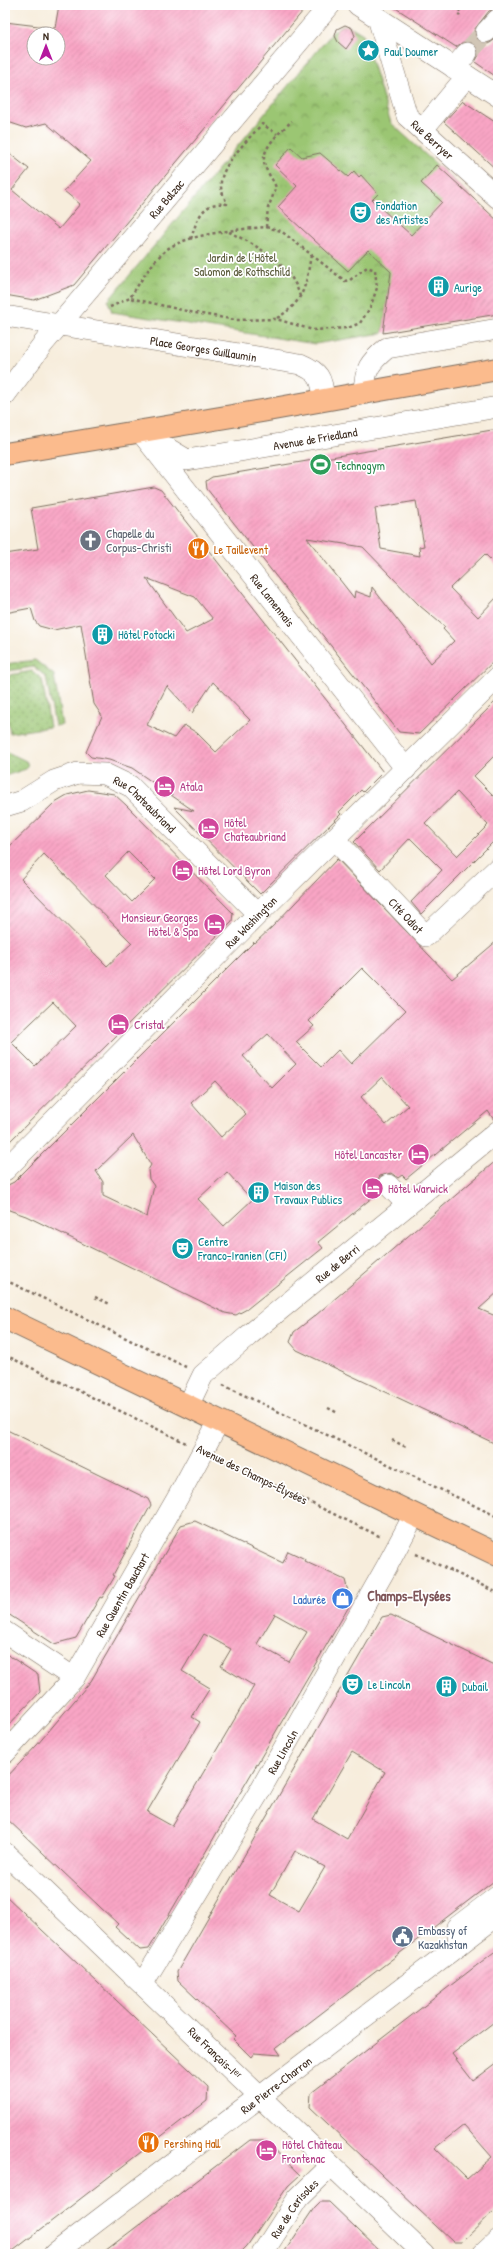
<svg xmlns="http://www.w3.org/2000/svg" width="503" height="2259" viewBox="0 0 503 2259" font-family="'Patrick Hand',sans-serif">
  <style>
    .grass { fill: url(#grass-dots); stroke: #6b7848 }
    .park { fill: url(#park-crowns); stroke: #6b7848 }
    .building { fill: url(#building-hatch); fill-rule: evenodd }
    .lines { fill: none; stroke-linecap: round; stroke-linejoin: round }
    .minor-tunnel { stroke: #d1c6b6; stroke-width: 21; stroke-dasharray: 21 10; stroke-linecap: butt }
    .minor-casing { stroke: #7d6e60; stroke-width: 22 }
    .major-casing { stroke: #7d6e60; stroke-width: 24 }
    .path { stroke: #7d6e60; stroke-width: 2.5; stroke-dasharray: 3 3; stroke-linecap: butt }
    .minor { stroke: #fff; stroke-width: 21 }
    .major { stroke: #fbbb8d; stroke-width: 22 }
    .labels { text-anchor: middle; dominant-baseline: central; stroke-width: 3.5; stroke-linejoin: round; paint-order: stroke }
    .culture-label { font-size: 12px; fill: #0d838f; stroke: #fff; text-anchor: start }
    .street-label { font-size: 12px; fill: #3b2a1e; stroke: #fff }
    .park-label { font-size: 12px; fill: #585938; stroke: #fff }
    .leisure-label { font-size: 12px; fill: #27864d; stroke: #fff; text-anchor: start }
    .worship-label { font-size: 12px; fill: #5b616d; stroke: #fff; text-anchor: start }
    .food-label { font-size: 12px; fill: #c56008; stroke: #fff; text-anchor: start }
    .hotel-label { font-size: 12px; fill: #b23c85; stroke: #fff; text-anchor: start }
    .shop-label { font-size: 12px; fill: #366cbe; stroke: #fff; text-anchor: end }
    .service-label { font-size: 12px; fill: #4e5e75; stroke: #fff; text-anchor: start }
    .quarter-label { font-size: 14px; font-weight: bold; fill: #7e5558; stroke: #fff }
  </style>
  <defs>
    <pattern id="grass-dots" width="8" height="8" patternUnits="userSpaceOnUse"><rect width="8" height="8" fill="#9bc673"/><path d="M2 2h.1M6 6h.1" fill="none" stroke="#80a15e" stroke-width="1.8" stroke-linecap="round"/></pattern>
    <pattern id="park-crowns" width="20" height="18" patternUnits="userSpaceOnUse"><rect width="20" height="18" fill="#9bc673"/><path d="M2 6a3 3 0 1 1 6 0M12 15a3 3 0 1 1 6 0" fill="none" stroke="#80a15e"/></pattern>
    <pattern id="building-hatch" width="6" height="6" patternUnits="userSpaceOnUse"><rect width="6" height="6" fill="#f9a5c5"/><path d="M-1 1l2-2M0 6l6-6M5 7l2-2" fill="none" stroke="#d68ea9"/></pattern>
  </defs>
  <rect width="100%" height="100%" fill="#fff"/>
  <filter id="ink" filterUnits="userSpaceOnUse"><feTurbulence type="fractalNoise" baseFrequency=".025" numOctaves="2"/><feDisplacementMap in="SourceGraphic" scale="8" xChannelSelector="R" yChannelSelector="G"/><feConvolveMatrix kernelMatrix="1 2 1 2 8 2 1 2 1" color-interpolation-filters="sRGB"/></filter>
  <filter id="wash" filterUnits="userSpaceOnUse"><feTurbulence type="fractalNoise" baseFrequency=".012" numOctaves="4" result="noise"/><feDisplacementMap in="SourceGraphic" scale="16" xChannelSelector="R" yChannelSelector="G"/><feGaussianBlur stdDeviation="0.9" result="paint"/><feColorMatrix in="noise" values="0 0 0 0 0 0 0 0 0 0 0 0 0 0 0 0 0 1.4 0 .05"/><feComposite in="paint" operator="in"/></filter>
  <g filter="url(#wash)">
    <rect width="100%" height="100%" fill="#f7eddc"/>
    <path class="grass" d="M35,660L54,675L62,725L55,726L46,677L34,667L8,671L5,675V664Z
      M32,671L42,679L50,727L10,733C7,715 0,691 10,675Z
      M5,751L26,761L29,766L26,769L5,776Z"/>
    <path class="park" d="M343,25L353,28L363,34L391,123L472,197L390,283L383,333L315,344L112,312L108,301L333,32Z"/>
    <g id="blocks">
      <path class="building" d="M59,5H308L74,285L34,300L5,295V150L29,169L12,190L59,229L80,204L64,191L91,161L46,123L26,128L5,121V22L55,28ZM34,34H58V58H34Z
        M391,5H498V7L489,11L474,30L478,41L483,44L490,43L498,37V78L475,62L479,55L478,49L475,44L463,42L456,47Z
        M345,25L352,28L355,36L346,49L338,42L335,36L337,29Z
        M463,101L498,124V171L444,122Z
        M291,147L302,157L320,153L348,177L354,171L359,177L361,175L378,194L372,200L411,235L442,202L421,183L437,165L498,221V314L383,333L391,272L368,250L348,271L278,207L297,186L275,165Z
        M498,429V567L485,554L450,588L478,617L498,596V657L419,734L399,732L207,489L206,481L212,477ZM416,501L424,546L419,547L420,556L381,549L375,508ZM307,538L363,547L420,606L445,627L443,629L454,641L431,663L372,587L371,597L355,591L354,598Z
        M154,487L161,490L383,772L363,792L361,790L339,812L341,814L260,894L174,807L194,811L132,768L109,760L91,757L86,752L102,716L94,704L81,624L54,630L39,626L35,621L31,608L5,613V554L38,549L31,508ZM146,578L195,597L213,619L186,633ZM213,682L250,720L216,752L197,733L184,725L174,738L147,725L167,686L192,713Z
        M498,699V752L474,776L498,800V837L421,914L411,902L442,870L410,838L380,870L354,842ZM457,792L488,825L457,856L425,823Z
        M88,790L114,794L126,805L233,913L232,921L5,1146V851L55,802L67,795ZM128,852L155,879L132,902L106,875ZM44,854L132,943L107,966L21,879ZM53,1002L76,1026L35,1066L11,1042Z
        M337,859L452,979L498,940V1119L494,1120L488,1111L406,1179L402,1175L398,1178L391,1173L380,1176L376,1182L379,1192L318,1242L323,1248L247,1309L236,1315L225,1313L26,1216L9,1210L5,1205V1189L8,1185L14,1182L254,942L255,943L273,926ZM362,968L405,1011L351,1064L338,1050L321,1067L296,1042L314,1026L309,1021ZM268,1034L296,1064L272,1088L243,1056ZM382,1077L408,1106L386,1125L361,1097ZM215,1081L246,1114L221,1137L191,1103ZM133,1135L151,1165L148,1170L149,1179L154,1186L147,1217L103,1196V1182L96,1171ZM227,1172L252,1200L224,1226L198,1199Z
        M498,1159V1292L479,1309L498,1317V1445L297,1350L290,1342L294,1332L316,1315Z
        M5,1429L148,1499L151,1505L113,1575L115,1576L102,1598L100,1597L76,1638L54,1644L5,1612Z
        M195,1521L283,1563L288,1551L305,1559L304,1561L345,1580L351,1603L149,1949L140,1950L115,1927L118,1924L5,1817V1779L37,1745L91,1681L181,1525ZM275,1614L307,1632L289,1662L257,1644ZM204,1634L231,1649L221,1666L254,1686L172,1826L147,1812L200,1722L192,1717L210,1688L182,1671Z
        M391,1615L498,1667V1878L276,2048L281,2055L254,2053L251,2057L233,2039L236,2036L178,1981L177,1972L382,1617ZM352,1752L385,1772L347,1839L313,1819ZM295,1851L325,1867L299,1911L270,1895Z
        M5,1653L38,1675L40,1692L5,1729Z
        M5,1895L208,2087L207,2101L9,2254H5Z
        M498,1949V2019L452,2054L473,2081L498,2062V2207L462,2242H453L310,2107L311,2093ZM464,2125L492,2157L467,2179L435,2148Z
        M250,2140H264L300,2175L288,2186L247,2246L239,2254H101Z
        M320,2202H329L383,2254H283L314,2208Z"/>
    </g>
  </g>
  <g filter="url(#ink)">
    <use href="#blocks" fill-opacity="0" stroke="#7d6e60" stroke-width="1"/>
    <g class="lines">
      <path class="minor-tunnel" d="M467,53L486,32"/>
      <defs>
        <g id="minor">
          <path d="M358,5L498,96"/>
          <path id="s1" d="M378,18L407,116L498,198"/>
          <path d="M486,32L498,19"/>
          <path d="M454,68L467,53"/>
          <path d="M423,129L467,76"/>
          <path id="s2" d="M5,316L300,364C319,372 322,378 324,399"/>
          <path d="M364,392C365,369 369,363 387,348L498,329"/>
          <path id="s3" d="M5,395L43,344L330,5"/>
          <path id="s4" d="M140,431L406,769"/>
          <path id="s5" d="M150,438L187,460L498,407"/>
          <path id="s6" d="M5,806L22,801L54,781L78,773L105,774L130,786L258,914"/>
          <path id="s7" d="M334,839L426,936L498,868"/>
          <path id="s8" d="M5,1170L258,914L498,677"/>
          <path d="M388,1185L408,1205"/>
          <path id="s9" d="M188,1406L203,1375L248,1336L498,1131"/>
          <path d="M5,1632L74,1678"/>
          <path id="s10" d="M5,1753L74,1678L178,1497L219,1421"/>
          <path d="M5,1853L424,2254"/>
          <path d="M459,1945L457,1927L498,1896"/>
          <path id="s11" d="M143,1983L258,1794L387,1566L414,1515"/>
          <path id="s12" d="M54,2254L498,1915"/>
          <path id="s13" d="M262,2254L298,2198L331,2166"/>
          <path d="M483,2254L498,2240"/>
        </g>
        <path id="major" d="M5,454L262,411L498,369
          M5,1318L498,1555"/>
      </defs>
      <use href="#minor" class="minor-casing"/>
      <use href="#major" class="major-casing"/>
      <path class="path" d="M454,5L461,12L457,18
        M266,227L281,231L345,281L350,280L367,267L375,270L377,288L370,308L360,323L348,328L313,330L276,319L236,320L195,313L130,298C140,282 151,263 165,251C184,234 240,229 266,227Z
        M266,227L268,208L276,188C274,180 265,171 264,162C262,147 282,130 292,121
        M229,232C256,245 293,265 300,297
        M191,239C197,218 203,201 227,204C225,198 221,192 221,186C219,166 250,138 262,124L277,134
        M110,307L130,298
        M277,318C305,302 306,284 311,255
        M5,1280L186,1367
        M95,1297L110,1304
        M5,1355L186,1443
        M223,1385L498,1517
        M328,1408L338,1413
        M392,1440L406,1447
        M220,1459L381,1537
        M416,1554L498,1593"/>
      <use href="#minor" class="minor"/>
      <use href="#major" class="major"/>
    </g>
  </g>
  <defs>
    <symbol id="sight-disc" viewBox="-11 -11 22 22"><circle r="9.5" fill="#0f9aa8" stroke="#fff"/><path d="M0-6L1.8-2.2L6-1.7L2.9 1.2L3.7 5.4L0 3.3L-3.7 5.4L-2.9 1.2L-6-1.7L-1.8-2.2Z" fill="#fff"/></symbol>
    <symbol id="theatre-disc" viewBox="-11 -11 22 22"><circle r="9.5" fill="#0f9aa8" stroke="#fff"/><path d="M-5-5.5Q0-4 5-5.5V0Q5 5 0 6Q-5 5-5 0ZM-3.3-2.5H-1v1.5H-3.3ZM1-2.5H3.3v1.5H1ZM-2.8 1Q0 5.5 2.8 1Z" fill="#fff"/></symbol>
    <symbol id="building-disc" viewBox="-11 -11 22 22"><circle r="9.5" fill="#0f9aa8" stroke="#fff"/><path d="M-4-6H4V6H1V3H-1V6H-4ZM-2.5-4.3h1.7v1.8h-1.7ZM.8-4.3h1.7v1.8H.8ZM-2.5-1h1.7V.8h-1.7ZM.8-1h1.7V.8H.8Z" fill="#fff"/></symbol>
    <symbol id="stadium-disc" viewBox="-11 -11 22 22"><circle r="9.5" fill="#2e9e5b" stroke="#fff"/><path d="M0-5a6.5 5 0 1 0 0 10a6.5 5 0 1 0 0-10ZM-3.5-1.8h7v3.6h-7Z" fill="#fff"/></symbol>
    <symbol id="church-disc" viewBox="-11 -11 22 22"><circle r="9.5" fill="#6b7280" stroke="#fff"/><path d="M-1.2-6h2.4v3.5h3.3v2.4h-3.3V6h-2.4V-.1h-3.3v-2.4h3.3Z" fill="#fff"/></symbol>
    <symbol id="restaurant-disc" viewBox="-11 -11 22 22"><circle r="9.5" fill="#e8710a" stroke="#fff"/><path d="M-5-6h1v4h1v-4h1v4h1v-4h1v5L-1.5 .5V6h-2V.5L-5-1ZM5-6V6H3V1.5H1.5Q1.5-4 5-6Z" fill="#fff"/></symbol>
    <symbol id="hotel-disc" viewBox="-11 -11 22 22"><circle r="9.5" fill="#d1479c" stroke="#fff"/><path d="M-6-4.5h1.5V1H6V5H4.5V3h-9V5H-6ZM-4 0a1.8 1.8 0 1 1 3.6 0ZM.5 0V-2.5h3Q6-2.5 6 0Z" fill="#fff"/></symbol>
    <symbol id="shop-disc" viewBox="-11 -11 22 22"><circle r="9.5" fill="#3f7fe0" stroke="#fff"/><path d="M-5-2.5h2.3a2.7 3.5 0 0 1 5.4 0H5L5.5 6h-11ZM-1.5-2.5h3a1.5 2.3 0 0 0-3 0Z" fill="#fff"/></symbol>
    <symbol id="civic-disc" viewBox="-11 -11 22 22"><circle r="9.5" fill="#5c6f8a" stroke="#fff"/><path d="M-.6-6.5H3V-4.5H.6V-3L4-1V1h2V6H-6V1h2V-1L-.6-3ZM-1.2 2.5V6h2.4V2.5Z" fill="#fff"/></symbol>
  </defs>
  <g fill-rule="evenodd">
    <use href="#sight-disc" x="356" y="38" width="25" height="25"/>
    <use href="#theatre-disc" x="348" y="200" width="25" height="25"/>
    <use href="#building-disc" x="426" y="274" width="25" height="25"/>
    <use href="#stadium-disc" x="308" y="452" width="25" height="25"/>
    <use href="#church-disc" x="78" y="528" width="25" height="25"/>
    <use href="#restaurant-disc" x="186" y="536" width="25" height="25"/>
    <use href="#building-disc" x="90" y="622" width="25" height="25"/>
    <use href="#hotel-disc" x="152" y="774" width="25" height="25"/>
    <use href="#hotel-disc" x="196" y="816" width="25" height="25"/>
    <use href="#hotel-disc" x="170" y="858" width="25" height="25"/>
    <use href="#hotel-disc" x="202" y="912" width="25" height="25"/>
    <use href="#hotel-disc" x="106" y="1012" width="25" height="25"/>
    <use href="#hotel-disc" x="406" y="1142" width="25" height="25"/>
    <use href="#hotel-disc" x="360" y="1176" width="25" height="25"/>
    <use href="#building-disc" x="246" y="1180" width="25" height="25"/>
    <use href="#theatre-disc" x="170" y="1236" width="25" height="25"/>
    <use href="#shop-disc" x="330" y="1586" width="25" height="25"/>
    <use href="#theatre-disc" x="340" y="1672" width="25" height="25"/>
    <use href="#building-disc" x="434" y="1674" width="25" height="25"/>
    <use href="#civic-disc" x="390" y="1924" width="25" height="25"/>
    <use href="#restaurant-disc" x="136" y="2130" width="25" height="25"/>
    <use href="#hotel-disc" x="254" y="2138" width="25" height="25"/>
  </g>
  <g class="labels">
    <g class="culture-label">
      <text x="384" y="51">Paul Doumer</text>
      <text x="376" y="205">Fondation<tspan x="376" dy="14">des Artistes</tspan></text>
      <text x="454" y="287">Aurige</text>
      <text x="118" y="634">Hôtel Potocki</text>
      <text x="274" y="1185">Maison des<tspan x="274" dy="14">Travaux Publics</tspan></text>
      <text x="198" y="1241">Centre<tspan x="198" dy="14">Franco-Iranien (CFI)</tspan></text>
      <text x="368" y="1684">Le Lincoln</text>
      <text x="462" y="1686">Dubail</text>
    </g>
    <g class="street-label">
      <text stroke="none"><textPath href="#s1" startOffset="137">Rue Berryer</textPath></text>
      <text stroke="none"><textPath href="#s3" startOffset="254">Rue Balzac</textPath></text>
      <text stroke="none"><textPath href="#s2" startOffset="201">Place Georges Guillaumin</textPath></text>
      <text stroke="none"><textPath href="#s5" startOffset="173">Avenue de Friedland</textPath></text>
      <text stroke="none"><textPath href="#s4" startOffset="215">Rue Lamennais</textPath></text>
      <text stroke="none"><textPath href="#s6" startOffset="158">Rue Chateaubriand</textPath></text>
      <text stroke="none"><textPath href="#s7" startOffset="105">Cité Odiot</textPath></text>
      <text stroke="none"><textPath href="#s8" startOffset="349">Rue Washington</textPath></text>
      <text stroke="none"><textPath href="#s9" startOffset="209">Rue de Berri</textPath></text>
      <text transform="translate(252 1474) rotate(26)">Avenue des Champs-Élysées</text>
      <text stroke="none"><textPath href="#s10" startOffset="198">Rue Quentin Bauchart</textPath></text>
      <text stroke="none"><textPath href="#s11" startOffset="270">Rue Lincoln</textPath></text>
      <text transform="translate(215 2053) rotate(44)">Rue François-Iᵉʳ</text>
      <text stroke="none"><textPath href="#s12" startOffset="279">Rue Pierre-Charron</textPath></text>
      <text stroke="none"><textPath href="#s13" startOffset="56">Rue de Cerisoles</textPath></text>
    </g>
    <g class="park-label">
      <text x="242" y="257">Jardin de l’Hôtel<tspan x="242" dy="14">Salomon de Rothschild</tspan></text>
    </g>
    <g class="leisure-label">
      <text x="336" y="465">Technogym</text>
    </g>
    <g class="worship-label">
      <text x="106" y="533">Chapelle du<tspan x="106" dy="14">Corpus-Christi</tspan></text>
    </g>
    <g class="food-label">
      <text x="214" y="549">Le Taillevent</text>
      <text x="164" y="2143">Pershing Hall</text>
    </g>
    <g class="hotel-label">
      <text x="180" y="786">Atala</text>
      <text x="224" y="822">Hôtel<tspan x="224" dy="14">Chateaubriand</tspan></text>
      <text x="198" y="870">Hôtel Lord Byron</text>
      <text x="198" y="917" text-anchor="end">Monsieur Georges<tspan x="198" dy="14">Hôtel &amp; Spa</tspan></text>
      <text x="134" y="1024">Cristal</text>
      <text x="402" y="1154" text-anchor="end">Hôtel Lancaster</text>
      <text x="388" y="1188">Hôtel Warwick</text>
      <text x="282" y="2144">Hôtel Château<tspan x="282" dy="14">Frontenac</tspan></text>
    </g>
    <g class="shop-label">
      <text x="326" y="1599">Ladurée</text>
    </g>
    <g class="service-label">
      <text x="418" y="1930">Embassy of<tspan x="418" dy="14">Kazakhstan</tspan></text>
    </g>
    <g class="quarter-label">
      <text x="409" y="1595">Champs-Elysées</text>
    </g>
  </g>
  <rect width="503" height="2259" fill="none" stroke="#fff" stroke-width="20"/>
  <g transform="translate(46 46)"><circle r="19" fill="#ffffff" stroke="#b1aaa5"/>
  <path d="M0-3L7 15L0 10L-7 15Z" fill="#b5179e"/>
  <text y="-6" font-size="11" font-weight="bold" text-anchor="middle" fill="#3b2a1e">N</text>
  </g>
</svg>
